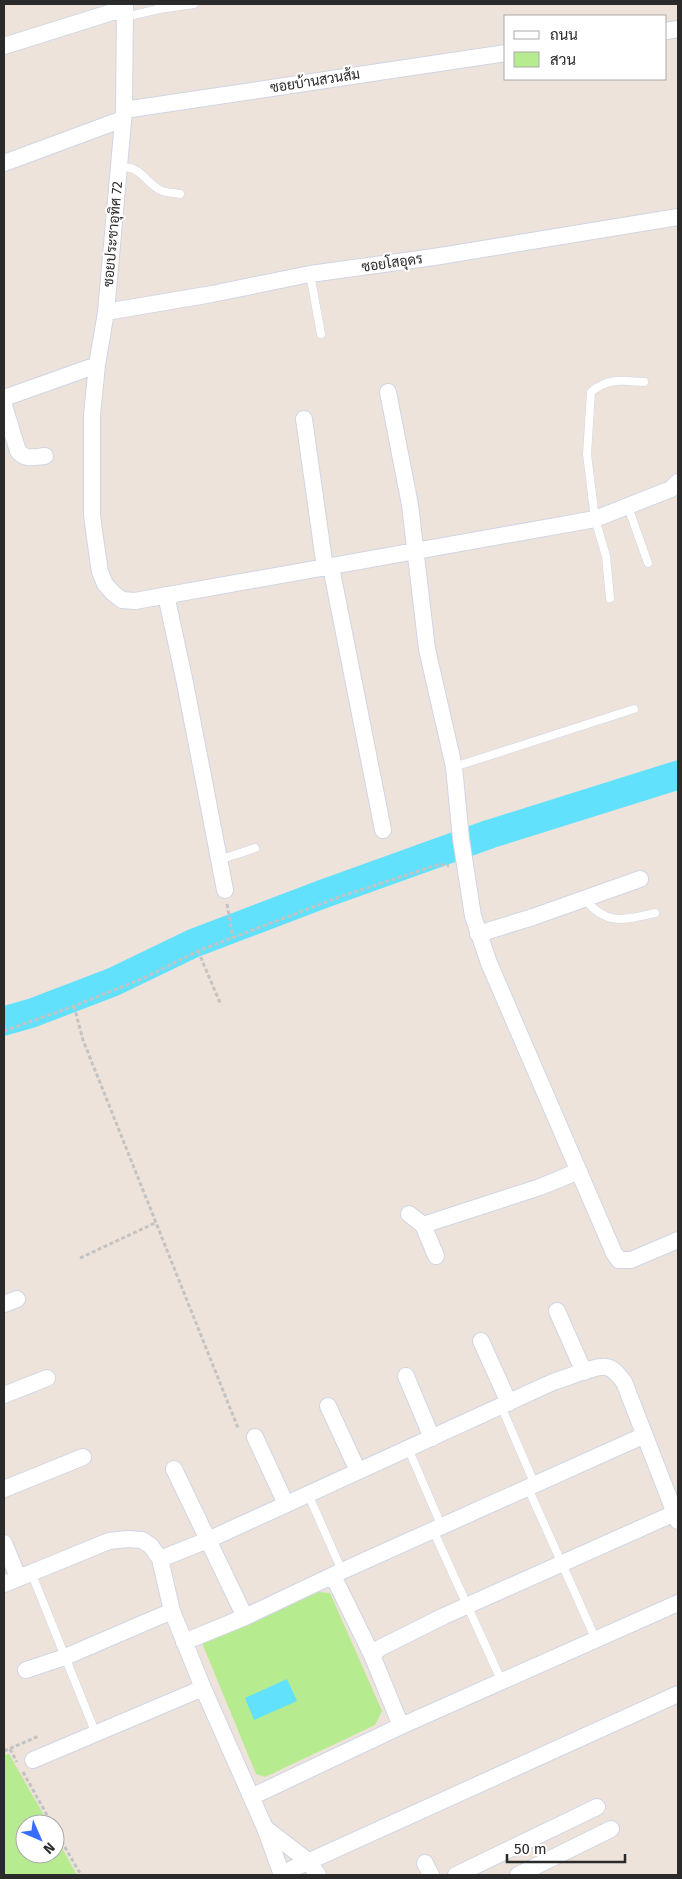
<svg xmlns="http://www.w3.org/2000/svg" width="682" height="1879" viewBox="0 0 682 1879" font-family="'Fira Sans',Sarabun,sans-serif">
  <style>
    .green { fill: #b7eb90 }
    .water { fill: #61e1fc }
    .lines { fill: none; stroke-linecap: round; stroke-linejoin: round }
    .river { stroke: #61e1fc; stroke-width: 29 }
    .service-casing { stroke: #cfd5e5; stroke-width: 9 }
    .minor-casing { stroke: #cfd5e5; stroke-width: 18 }
    .path { stroke: #c3c3c3; stroke-width: 3; stroke-dasharray: 4 2.5; stroke-linecap: butt }
    .service { stroke: #fff; stroke-width: 8 }
    .minor { stroke: #fff; stroke-width: 16 }
    .labels { text-anchor: middle; dominant-baseline: central; stroke-width: 4; stroke-linejoin: round; paint-order: stroke }
    .street-label { font-size: 14px; fill: #2a2a2a; stroke: #fff }
  </style>
  <rect width="100%" height="100%" fill="#eee3da"/>
  <path class="green" d="M319,1592L330,1593L382,1711L375,1725L265,1777L256,1774L202,1643Z
    M9,1754L49,1824H25V1854H55V1835L77,1875H4V1755Z"/>
  <path class="water" d="M287,1679L297,1701L254,1720L245,1698Z"/>
  <g class="lines">
    <path class="river" d="M4,1021L32,1013L113,982L194,943L323,894L490,834L678,775"/>
    <defs>
      <path id="service" d="M159,9L194,4
        M125,17L159,9V4
        M119,167C143,166 143,181 160,190C166,193 174,193 180,194
        M310,274L321,334
        M628,507L648,563
        M610,598L606,556L595,519L587,454L591,392C609,377 623,381 644,382
        M454,767L634,709
        M219,860L255,848
        M585,899C606,926 624,920 655,913
        M501,1406L535,1485
        M408,1448L442,1527
        M528,1488L596,1640
        M308,1494L342,1571
        M433,1530L502,1682
        M31,1572L96,1734"/>
      <path id="minor" d="M666,31L678,29
        M4,46L125,8
        M124,110L506,53
        M4,163L123,119
        M106,312L212,294L310,274L434,257L678,217
        M97,365L92,415V515L95,538L100,572L105,584L113,593L122,600L135,601L595,519L671,489L678,482
        M388,392L410,505L427,649L454,767L461,839L473,916L489,963L614,1253L619,1260H631L678,1240
        M4,398L97,365L106,312L124,110L125,4
        M4,406L18,451C25,460 34,457 45,456
        M304,419L325,568
        M331,567L383,830
        M166,595L185,683L225,890
        M478,934L533,917L640,879
        M409,1214L423,1225L436,1256
        M423,1225L540,1187L579,1171
        M4,1304L17,1299
        M557,1311L584,1372
        M481,1341L509,1403
        M406,1376L432,1438
        M4,1395L47,1378
        M328,1406L358,1471
        M255,1437L286,1504
        M174,1469L245,1617
        M4,1489L83,1457
        M4,1543L18,1577
        M160,1559L208,1540L553,1382C564,1379 596,1365 606,1367C614,1368 619,1376 624,1382L678,1521
        M333,1576L372,1655
        M4,1584L109,1541L128,1539L142,1540L151,1546L160,1559L172,1611L203,1688L265,1828L282,1875
        M184,1642L245,1617L342,1571L645,1435
        M26,1670L65,1657L172,1611
        M401,1726L372,1655L380,1648L444,1616L675,1513
        M33,1760L203,1688
        M251,1797L401,1726L678,1603
        M265,1828L308,1861L318,1875
        M425,1863L431,1875
        M281,1874L678,1694
        M456,1875L597,1807
        M518,1875L611,1829"/>
    </defs>
    <use href="#service" class="service-casing"/>
    <use href="#minor" class="minor-casing"/>
    <path class="path" d="M227,904L233,938
      M198,951L221,1005
      M74,1006L83,1040L238,1428
      M4,1031L74,1006L144,978L198,951L339,897L422,870L440,864L449,866
      M80,1258L155,1223
      M10,1749L17,1762
      M4,1751L39,1736
      M23,1772L52,1824
      M55,1830L81,1875"/>
    <use href="#service" class="service"/>
    <use href="#minor" class="minor"/>
  </g>
  <g class="labels">
    <g class="street-label">
      <text transform="translate(315 81) rotate(-9)">ซอยบ้านสวนส้ม</text>
      <text transform="translate(113 234) rotate(-85)">ซอยประชาอุทิศ 72</text>
      <text transform="translate(392 263) rotate(-8)">ซอยโสอุดร</text>
    </g>
  </g>
  <rect width="682" height="1879" fill="none" stroke="#2a2a2a" stroke-width="10"/>
  <rect x="504" y="15" width="162" height="65" fill="#ffffff" stroke="#aaaaaa"/>
  <rect x="514" y="31" width="25" height="8" fill="#ffffff" stroke="#aaaaaa"/>
  <text x="550" y="40" font-size="15" fill="#2a2a2a">ถนน</text>
  <rect x="514" y="52" width="25" height="15" fill="#b7eb90" stroke="#aaaaaa"/>
  <text x="550" y="65" font-size="15" fill="#2a2a2a">สวน</text>
  <g transform="translate(40 1839) rotate(135)"><circle r="24" fill="#ffffff" stroke="#aaaaaa"/>
  <path d="M0-4L9 19L0 12L-9 19Z" fill="#366dff"/>
  <text y="-8" font-size="14" font-weight="bold" text-anchor="middle" fill="#2a2a2a">N</text>
  </g>
  <path d="M507 1854v8h118v-8" fill="none" stroke="#2a2a2a" stroke-width="2.5"/>
  <text x="514" y="1854" font-size="15" fill="#2a2a2a" stroke="#ffffff" stroke-width="4" paint-order="stroke">50 m</text>
</svg>
